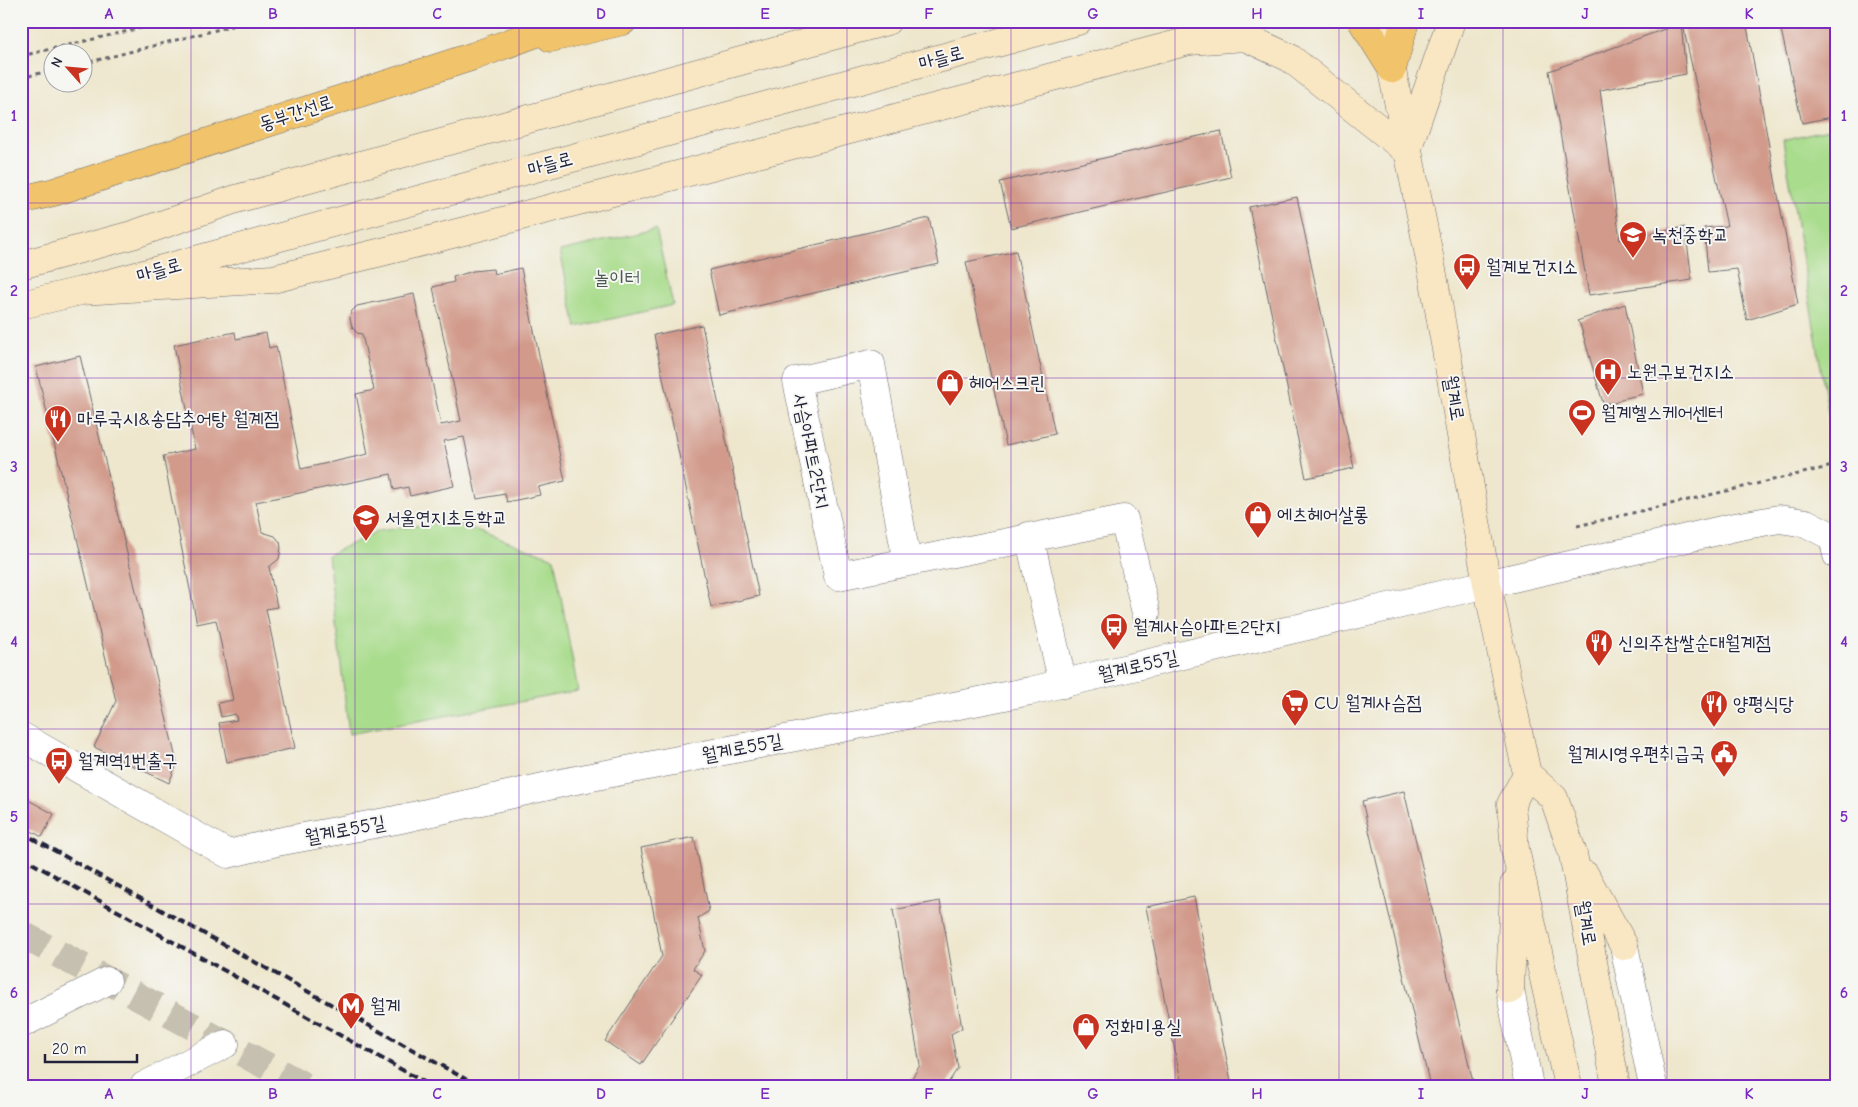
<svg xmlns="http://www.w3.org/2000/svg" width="1858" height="1107" viewBox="0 0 1858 1107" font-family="'Comic Neue','Poor Story',sans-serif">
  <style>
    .green { fill: #a9dc8c; stroke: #667f64 }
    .building { fill: #d19a8a }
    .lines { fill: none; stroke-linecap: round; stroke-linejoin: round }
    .tertiary-tunnel { stroke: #c5c0b0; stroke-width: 28; stroke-dasharray: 28 14; stroke-linecap: butt }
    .minor-casing { stroke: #69676e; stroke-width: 29 }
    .tertiary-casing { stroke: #69676e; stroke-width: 29 }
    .secondary-casing { stroke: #69676e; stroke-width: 29 }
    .trunk-casing { stroke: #69676e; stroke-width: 29 }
    .path { stroke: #69676e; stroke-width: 3; stroke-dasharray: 4 4; stroke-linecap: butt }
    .minor { stroke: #fff; stroke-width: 28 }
    .tertiary { stroke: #fff; stroke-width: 28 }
    .secondary { stroke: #f9e7c3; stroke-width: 28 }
    .trunk { stroke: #f1c36a; stroke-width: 28 }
    .rail { stroke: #22223b; stroke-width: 4; stroke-dasharray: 8 4; stroke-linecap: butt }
    .grid { fill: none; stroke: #7b2cbf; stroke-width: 1; stroke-opacity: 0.55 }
    .labels { text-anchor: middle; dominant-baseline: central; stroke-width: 4; stroke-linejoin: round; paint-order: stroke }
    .street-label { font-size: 19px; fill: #22223b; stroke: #f6f6f2 }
    .poi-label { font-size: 19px; fill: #22223b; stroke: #f6f6f2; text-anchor: start }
    .park-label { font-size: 19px; fill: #4a5a53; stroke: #f6f6f2 }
    .neatline { fill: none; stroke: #7b2cbf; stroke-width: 2 }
    .grid-label { font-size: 16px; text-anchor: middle; font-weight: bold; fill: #7b2cbf }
  </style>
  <rect width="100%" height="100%" fill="#f6f6f2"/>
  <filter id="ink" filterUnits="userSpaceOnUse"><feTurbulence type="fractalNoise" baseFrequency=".02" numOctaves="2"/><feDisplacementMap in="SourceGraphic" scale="10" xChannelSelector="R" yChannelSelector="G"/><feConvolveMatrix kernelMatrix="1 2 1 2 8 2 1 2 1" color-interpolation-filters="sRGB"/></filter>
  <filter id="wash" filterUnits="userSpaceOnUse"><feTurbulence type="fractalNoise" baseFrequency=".0096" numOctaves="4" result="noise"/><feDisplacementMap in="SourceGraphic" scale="20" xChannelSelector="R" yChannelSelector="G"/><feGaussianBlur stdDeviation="1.12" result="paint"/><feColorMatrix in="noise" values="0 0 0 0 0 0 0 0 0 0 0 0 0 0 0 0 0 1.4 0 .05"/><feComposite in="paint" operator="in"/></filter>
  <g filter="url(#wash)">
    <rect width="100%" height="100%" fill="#eee7cd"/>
    <path class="green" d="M1837,127V421L1830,423L1783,140Z
      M656,229L673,305L576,327L560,251Z
      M451,521L554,558L578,691L349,734L328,555L378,531Z"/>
    <g id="blocks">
      <path class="building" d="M1682,21H1746L1798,304L1747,320L1737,269L1708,272L1704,228L1727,226Z
        M1779,21H1837V116L1802,123Z
        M1681,23L1686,74L1600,90L1620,240L1685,227L1692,280L1589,295L1549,71Z
        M1221,131L1231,177L1011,228L1000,182Z
        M1297,197L1354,468L1306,478L1249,207Z
        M929,218L939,264L719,315L709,270Z
        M1016,251L1055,434L1006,445L966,262Z
        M521,268L565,481L538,487L540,495L507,502L505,494L477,499L464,437L444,441L454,486L410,496L408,487L394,490L391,474L256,502L262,532L275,536L280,542L281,548L279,559L269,567L277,607L266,609L295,748L227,762L219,723L237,720L235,714L221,717L218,703L233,700L216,620L197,624L163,456L195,449L174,345L235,332L236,339L266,333L269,348L276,346L301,469L368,454L356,394L374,390L362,334L357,333L352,327L350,319L351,312L357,306L414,294L441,425L461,421L433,287L454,282L453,277L473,271L493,269L494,274Z
        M1625,304L1643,394L1621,399L1615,403H1603L1580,324L1577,321Z
        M702,325L759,596L711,607L654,335Z
        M80,356L177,763L169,783L94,747L116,701L36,367Z
        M1404,791L1474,1086H1430L1362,801Z
        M21,796L54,814L42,837L21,825Z
        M694,837L709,911L698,918L705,951L693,969L702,975L641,1065L605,1041L662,956L641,848Z
        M1194,897L1232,1086H1182L1146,907Z
        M940,901L962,1028L951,1034L958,1068L946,1086H907L920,1065L893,910Z"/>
    </g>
  </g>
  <g filter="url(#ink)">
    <use href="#blocks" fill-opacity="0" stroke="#69676e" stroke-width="1"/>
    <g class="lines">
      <path class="tertiary-tunnel" d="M21,934L304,1086"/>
      <defs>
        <path id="minor" d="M1029,536L1063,684
          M907,562L871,364L797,381L838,576L1124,519L1146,613
          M1487,584L1735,527L1779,519L1806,523L1833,537L1837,555
          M21,1024L107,981
          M144,1086L225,1044"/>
        <path id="tertiary" d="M21,736L228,854L277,842L396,820L566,782L1030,691L1487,584
          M1624,946L1653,1086
          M1510,990L1529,1086"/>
        <path id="secondary" d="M1382,21L1433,275L1487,584L1527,774L1554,798L1573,854L1616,1086
          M1407,150L1451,21
          M21,265L132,235L236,199L887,21
          M81,291L273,279L422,242L1189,41L1245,37L1290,58L1407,151
          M21,305L81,291L1078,21
          M1527,774L1511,804L1515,849L1568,1086
          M1585,875L1624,946
          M1510,990L1514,885"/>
        <path id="trunk" d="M1362,21L1392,69
          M551,38L623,21
          M1392,69L1405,21
          M21,200L54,192L474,56L569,21"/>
      </defs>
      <use href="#minor" class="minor-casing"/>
      <use href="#tertiary" class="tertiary-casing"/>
      <use href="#secondary" class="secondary-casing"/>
      <use href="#trunk" class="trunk-casing"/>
      <path class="path" d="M21,56L171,21
        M82,64L251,21
        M21,78L52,70
        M1577,526L1837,465"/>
      <use href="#minor" class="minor"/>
      <use href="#tertiary" class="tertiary"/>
      <use href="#secondary" class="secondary"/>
      <use href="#trunk" class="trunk"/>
      <path class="rail" d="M21,832L478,1086
        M21,857L431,1086"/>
    </g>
  </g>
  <path class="grid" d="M191,21V1086M355,21V1086M519,21V1086M683,21V1086M847,21V1086M1011,21V1086M1175,21V1086M1339,21V1086M1503,21V1086M1667,21V1086M21,203H1837M21,378H1837M21,554H1837M21,729H1837M21,904H1837"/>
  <defs>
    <symbol id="school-pin" viewBox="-11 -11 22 30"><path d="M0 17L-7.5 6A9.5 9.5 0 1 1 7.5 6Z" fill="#c8321e" stroke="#f6f6f2"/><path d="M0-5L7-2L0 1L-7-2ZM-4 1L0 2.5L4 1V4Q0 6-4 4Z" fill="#fff"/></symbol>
    <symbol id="bus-pin" viewBox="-11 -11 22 30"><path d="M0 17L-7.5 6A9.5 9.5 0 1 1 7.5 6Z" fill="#c8321e" stroke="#f6f6f2"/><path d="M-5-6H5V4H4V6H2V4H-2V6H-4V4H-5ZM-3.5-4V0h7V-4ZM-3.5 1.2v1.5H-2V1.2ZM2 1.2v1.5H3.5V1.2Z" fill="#fff"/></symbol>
    <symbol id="hospital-pin" viewBox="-11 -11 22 30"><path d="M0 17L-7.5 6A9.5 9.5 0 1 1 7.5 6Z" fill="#c8321e" stroke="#f6f6f2"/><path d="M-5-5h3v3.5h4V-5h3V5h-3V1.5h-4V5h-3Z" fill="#fff"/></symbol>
    <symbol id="shop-pin" viewBox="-11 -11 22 30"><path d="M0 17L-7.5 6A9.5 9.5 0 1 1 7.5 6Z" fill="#c8321e" stroke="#f6f6f2"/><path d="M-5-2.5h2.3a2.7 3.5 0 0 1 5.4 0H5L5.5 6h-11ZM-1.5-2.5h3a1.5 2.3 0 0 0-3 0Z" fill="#fff"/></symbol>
    <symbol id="stadium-pin" viewBox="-11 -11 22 30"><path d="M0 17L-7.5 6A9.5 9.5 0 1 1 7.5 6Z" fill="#c8321e" stroke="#f6f6f2"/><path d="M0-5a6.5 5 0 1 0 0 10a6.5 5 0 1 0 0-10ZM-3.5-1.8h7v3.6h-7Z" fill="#fff"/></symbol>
    <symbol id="restaurant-pin" viewBox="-11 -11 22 30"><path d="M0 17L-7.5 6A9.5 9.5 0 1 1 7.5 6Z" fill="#c8321e" stroke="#f6f6f2"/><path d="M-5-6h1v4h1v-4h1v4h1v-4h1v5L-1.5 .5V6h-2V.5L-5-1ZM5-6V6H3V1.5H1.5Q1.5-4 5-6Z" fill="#fff"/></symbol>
    <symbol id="supermarket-pin" viewBox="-11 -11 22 30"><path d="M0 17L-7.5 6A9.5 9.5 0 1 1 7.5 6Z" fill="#c8321e" stroke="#f6f6f2"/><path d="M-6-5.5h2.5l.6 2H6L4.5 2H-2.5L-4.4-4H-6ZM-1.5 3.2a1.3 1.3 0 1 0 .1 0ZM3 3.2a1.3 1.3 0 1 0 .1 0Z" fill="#fff"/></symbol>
    <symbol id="civic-pin" viewBox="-11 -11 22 30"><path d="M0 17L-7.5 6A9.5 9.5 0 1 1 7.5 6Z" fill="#c8321e" stroke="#f6f6f2"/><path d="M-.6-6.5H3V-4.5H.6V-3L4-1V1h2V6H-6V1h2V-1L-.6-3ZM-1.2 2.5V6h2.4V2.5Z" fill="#fff"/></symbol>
    <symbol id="metro-pin" viewBox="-11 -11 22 30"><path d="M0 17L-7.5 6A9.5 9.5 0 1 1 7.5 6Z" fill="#c8321e" stroke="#f6f6f2"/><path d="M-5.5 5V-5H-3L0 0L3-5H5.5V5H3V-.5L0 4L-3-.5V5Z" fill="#fff"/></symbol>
  </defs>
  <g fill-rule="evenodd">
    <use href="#school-pin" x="1617" y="219" width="32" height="43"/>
    <use href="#bus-pin" x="1451" y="251" width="32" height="43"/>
    <use href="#hospital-pin" x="1592" y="356" width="32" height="43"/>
    <use href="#shop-pin" x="934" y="367" width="32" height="43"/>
    <use href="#stadium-pin" x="1566" y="397" width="32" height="43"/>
    <use href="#restaurant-pin" x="42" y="403" width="32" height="43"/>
    <use href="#shop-pin" x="1242" y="499" width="32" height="43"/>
    <use href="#school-pin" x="350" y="502" width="32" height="43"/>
    <use href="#bus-pin" x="1098" y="611" width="32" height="43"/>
    <use href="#restaurant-pin" x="1583" y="627" width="32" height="43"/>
    <use href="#supermarket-pin" x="1279" y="687" width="32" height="43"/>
    <use href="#restaurant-pin" x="1698" y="688" width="32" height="43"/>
    <use href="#civic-pin" x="1708" y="738" width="32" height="43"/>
    <use href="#bus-pin" x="43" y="745" width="32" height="43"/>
    <use href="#metro-pin" x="335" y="990" width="32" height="43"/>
    <use href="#shop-pin" x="1070" y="1011" width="32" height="43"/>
  </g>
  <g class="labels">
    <g class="street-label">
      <text transform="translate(941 58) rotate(-15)">마들로</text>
      <text transform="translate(296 113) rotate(-18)">동부간선로</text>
      <text transform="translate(550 164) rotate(-15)">마들로</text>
      <text transform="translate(159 270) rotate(-16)">마들로</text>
      <text transform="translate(1454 398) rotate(80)">월계로</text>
      <text transform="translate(811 451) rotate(78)">사슴아파트2단지</text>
      <text transform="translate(1138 666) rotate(-13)">월계로55길</text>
      <text transform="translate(742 748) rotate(-11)">월계로55길</text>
      <text transform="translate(345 830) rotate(-11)">월계로55길</text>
      <text transform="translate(1586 923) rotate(80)">월계로</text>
    </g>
    <g class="poi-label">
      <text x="1652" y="235">녹천중학교</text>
      <text x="1486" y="267">월계보건지소</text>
      <text x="1627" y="372">노원구보건지소</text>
      <text x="969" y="383">헤어스크린</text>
      <text x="1601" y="413">월계헬스케어센터</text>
      <text x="77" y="419">마루국시&amp;송담추어탕 월계점</text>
      <text x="1277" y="515">에츠헤어살롱</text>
      <text x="385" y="518">서울연지초등학교</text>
      <text x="1133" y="627">월계사슴아파트2단지</text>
      <text x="1618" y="643">신의주찹쌀순대월계점</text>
      <text x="1314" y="703">CU 월계사슴점</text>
      <text x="1733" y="704">양평식당</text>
      <text x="1705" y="754" text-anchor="end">월계시영우편취급국</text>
      <text x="78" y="761">월계역1번출구</text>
      <text x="370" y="1006">월계</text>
      <text x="1105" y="1027">정화미용실</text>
    </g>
    <g class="park-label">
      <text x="617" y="278">놀이터</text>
    </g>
  </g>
  <rect width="1858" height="1107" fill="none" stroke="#f6f6f2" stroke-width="55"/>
  <g transform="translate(68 68) rotate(297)"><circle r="24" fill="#f6f6f2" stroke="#a1a1a9"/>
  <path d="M0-4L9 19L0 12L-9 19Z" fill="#c8321e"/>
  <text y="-8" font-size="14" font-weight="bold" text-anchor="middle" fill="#22223b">N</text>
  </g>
  <path d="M45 1054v8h92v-8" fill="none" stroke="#22223b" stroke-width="2.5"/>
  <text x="52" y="1054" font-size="15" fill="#22223b" stroke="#f6f6f2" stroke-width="4" paint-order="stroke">20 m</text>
  <rect x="28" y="28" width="1802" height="1052" class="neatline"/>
  <g class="grid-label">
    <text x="109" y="19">A</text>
    <text x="273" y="19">B</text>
    <text x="437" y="19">C</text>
    <text x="601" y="19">D</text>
    <text x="765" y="19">E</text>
    <text x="929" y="19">F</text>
    <text x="1093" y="19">G</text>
    <text x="1257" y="19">H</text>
    <text x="1421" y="19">I</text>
    <text x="1585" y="19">J</text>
    <text x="1749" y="19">K</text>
    <text x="14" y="121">1</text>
    <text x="1844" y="121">1</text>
    <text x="14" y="296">2</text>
    <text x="1844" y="296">2</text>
    <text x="14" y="472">3</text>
    <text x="1844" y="472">3</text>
    <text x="14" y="647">4</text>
    <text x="1844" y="647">4</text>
    <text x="14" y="822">5</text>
    <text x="1844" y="822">5</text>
    <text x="14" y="998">6</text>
    <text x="1844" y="998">6</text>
    <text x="109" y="1099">A</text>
    <text x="273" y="1099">B</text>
    <text x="437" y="1099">C</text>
    <text x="601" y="1099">D</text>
    <text x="765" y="1099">E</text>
    <text x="929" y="1099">F</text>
    <text x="1093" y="1099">G</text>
    <text x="1257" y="1099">H</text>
    <text x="1421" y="1099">I</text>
    <text x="1585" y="1099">J</text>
    <text x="1749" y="1099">K</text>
  </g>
</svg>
